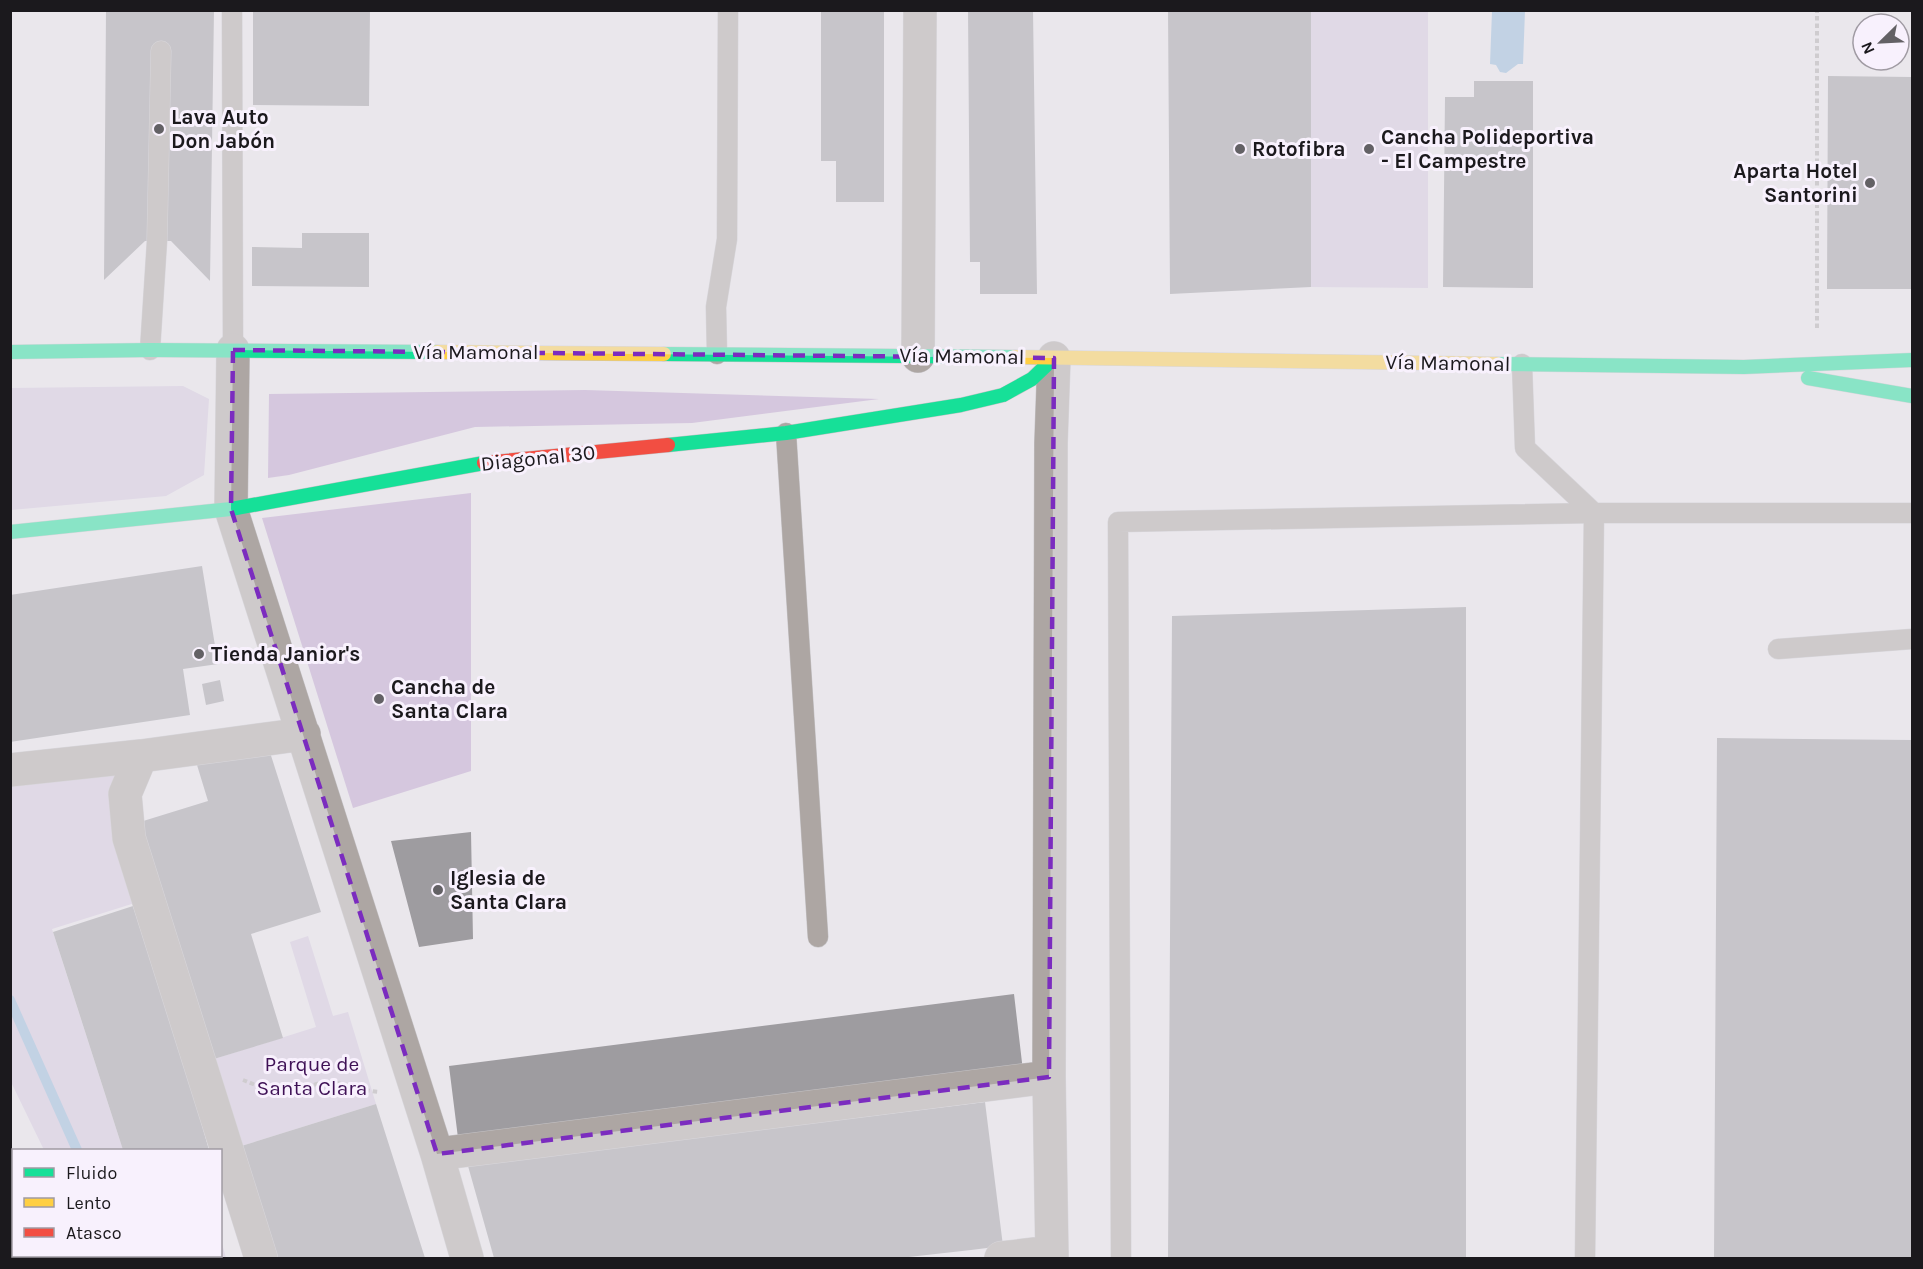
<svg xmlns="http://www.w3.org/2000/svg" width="1923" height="1269" viewBox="0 0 1923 1269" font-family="Karla,sans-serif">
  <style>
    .green { fill: #d5c7de }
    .water { fill: #93b9da }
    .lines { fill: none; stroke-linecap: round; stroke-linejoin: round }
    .stream { stroke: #93b9da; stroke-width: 10 }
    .building { fill: #9e9ca0 }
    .lane-casing { stroke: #c5c3c6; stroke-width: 21 }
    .street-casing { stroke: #c5c3c6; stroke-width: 34 }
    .fast-casing { stroke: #c5c3c6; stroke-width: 15 }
    .slow-casing { stroke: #c5c3c6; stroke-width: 15 }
    .jam-casing { stroke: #c5c3c6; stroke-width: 15 }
    .path { stroke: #afabab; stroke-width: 4; stroke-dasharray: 4.5 3; stroke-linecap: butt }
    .lane { stroke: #ada6a3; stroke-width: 20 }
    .street { stroke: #ada6a3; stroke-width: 33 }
    .fast { stroke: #16e098; stroke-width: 14 }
    .slow { stroke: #ffcf43; stroke-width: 14 }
    .jam { stroke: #f24e42; stroke-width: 14 }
    .marked { fill: none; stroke: #7b2cbf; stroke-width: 4.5; stroke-dasharray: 12 8; stroke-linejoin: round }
    .poi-dot { fill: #636165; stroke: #f8f1fd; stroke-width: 2 }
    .labels { text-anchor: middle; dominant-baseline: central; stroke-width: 6; stroke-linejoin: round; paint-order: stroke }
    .poi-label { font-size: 21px; font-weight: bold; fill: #1b191d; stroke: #f8f1fd; text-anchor: start }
    .street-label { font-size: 21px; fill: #1b191d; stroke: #f8f1fd }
    .park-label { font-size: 21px; fill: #3f1156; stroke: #f8f1fd }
  </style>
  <rect width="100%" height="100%" fill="#eae7ec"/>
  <path class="green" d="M1311,11H1428V288L1311,287Z
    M183,386L209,399L204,475L166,496L11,510V388Z
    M585,390L879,399L692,423L475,427L289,475L268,478L269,394Z
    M471,493V771L353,808L262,518Z
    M119,769L138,902L52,929L123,1150H44L11,1082V781Z
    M308,936L333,1016L348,1012L376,1104L238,1147L211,1060L316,1027L290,942Z
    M221,1240L226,1258H94L93,1256H220Z"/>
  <path class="water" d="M1492,11H1525L1523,64H1518L1506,73L1500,72L1496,65L1490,64Z"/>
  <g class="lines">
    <path class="stream" d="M10,1000L77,1150
      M124,1256L125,1258"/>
  </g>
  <path class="building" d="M106,10H214L210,281L171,241H145L104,280Z
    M253,10H370L369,106L253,105Z
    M821,10H884V202H836V161H821Z
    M968,10H1033L1037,294H980V262H970Z
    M1168,10H1311V287L1170,294Z
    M1828,76L1912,77V289H1827Z
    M1474,81H1533V288L1443,287L1445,97H1474Z
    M302,233H369V287L252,286V247L302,248Z
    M202,566L218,664L183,669L190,715L10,742V595Z
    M1466,607V1258H1168L1172,616Z
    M220,680L224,701L206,705L202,684Z
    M1717,738L1912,740V1258H1714Z
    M267,743L321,912L251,934L283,1038L214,1059L140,822L208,801L197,765Z
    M471,832L473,939L419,947L391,841Z
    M133,906L196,1104L209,1150H123L64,966L53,932Z
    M1014,994L1023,1071L458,1138L449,1066Z
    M985,1102L1003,1246L971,1250L900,1258H494L468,1166Z
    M376,1104L425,1258H273L238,1147Z"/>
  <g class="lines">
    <defs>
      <path id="lane" d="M232,10L233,350
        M150,350L157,241L161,51
        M717,354L716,307L727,239L728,10
        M1522,364L1525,448L1594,513L1585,1258
        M786,433L818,937
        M1778,649L1912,639
        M1121,1258L1118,522L1594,513H1912"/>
      <path id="street" d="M233,350L231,509L437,1154L467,1258
        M918,356L920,10
        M10,770L141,756
        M437,1154L1049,1077
        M261,1258L129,838L125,794L141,756L304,734
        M1001,1258L1052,1252
        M1052,1258L1049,1077L1051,443L1054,358"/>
      <path id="fast" d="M10,352L150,350L437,352
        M664,354L1015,357
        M1497,364L1744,367L1912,360
        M1808,378L1912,396
        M668,445L786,433L961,405L1003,395L1032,379L1054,358
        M10,532L231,509L484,463"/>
      <path id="slow" d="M437,352L664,354
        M1015,357L1497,364"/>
      <path id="jam" d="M484,463L668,445"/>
    </defs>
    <use href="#lane" class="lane-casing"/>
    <use href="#street" class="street-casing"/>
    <use href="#fast" class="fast-casing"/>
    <use href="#slow" class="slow-casing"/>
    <use href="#jam" class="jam-casing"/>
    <path class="path" d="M1817,328V10
      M243,1080C259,1086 280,1098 297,1092C308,1088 316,1082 329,1082C346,1083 362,1091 380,1092"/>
    <use href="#lane" class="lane"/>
    <use href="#street" class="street"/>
    <use href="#fast" class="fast"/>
    <use href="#slow" class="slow"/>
    <use href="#jam" class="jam"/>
  </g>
  <path d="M0 0H1923V1269H0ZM233,350L1054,358L1049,1077L437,1154L231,509Z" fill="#eae7ec" fill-opacity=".55" fill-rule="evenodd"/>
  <path class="marked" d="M233,350L1054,358L1049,1077L437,1154L231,509Z"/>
  <g class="poi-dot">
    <circle cx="159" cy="129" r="6"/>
    <circle cx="1240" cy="149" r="6"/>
    <circle cx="1369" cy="149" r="6"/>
    <circle cx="1870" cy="183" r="6"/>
    <circle cx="199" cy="654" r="6"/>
    <circle cx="379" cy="699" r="6"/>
    <circle cx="438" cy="890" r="6"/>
  </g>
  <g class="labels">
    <g class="poi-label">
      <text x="171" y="117">Lava Auto<tspan x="171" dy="24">Don Jabón</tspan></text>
      <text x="1381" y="137">Cancha Polideportiva<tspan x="1381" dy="24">- El Campestre</tspan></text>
      <text x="1252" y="149">Rotofibra</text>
      <text x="1858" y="171" text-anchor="end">Aparta Hotel<tspan x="1858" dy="24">Santorini</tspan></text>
      <text x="211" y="654">Tienda Janior's</text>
      <text x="391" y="687">Cancha de<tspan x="391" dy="24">Santa Clara</tspan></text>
      <text x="450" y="878">Iglesia de<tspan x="450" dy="24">Santa Clara</tspan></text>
    </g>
    <g class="street-label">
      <text x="476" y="352">Vía Mamonal</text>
      <text transform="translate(962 356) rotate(1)">Vía Mamonal</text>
      <text transform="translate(1448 363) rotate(1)">Vía Mamonal</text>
      <text transform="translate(538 458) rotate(-6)">Diagonal 30</text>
    </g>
    <g class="park-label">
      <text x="312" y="1064">Parque de<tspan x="312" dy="24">Santa Clara</tspan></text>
    </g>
  </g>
  <rect width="1923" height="1269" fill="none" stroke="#1b191d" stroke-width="24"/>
  <rect x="12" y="1149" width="210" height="108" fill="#f8f1fd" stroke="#a09ba3" stroke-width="1.5"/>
  <rect x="24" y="1168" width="30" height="9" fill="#16e098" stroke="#a09ba3" stroke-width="1.5"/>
  <text x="66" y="1179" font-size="18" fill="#1b191d">Fluido</text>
  <rect x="24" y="1198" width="30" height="9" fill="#ffcf43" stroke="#a09ba3" stroke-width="1.5"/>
  <text x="66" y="1209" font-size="18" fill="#1b191d">Lento</text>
  <rect x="24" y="1228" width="30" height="9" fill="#f24e42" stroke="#a09ba3" stroke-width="1.5"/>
  <text x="66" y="1239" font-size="18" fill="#1b191d">Atasco</text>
  <g transform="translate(1881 42) rotate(246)"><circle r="28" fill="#f8f1fd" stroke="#a09ba3" stroke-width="1.5"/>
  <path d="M0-4.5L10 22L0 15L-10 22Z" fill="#636165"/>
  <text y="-9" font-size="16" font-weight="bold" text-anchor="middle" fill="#1b191d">N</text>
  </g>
</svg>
